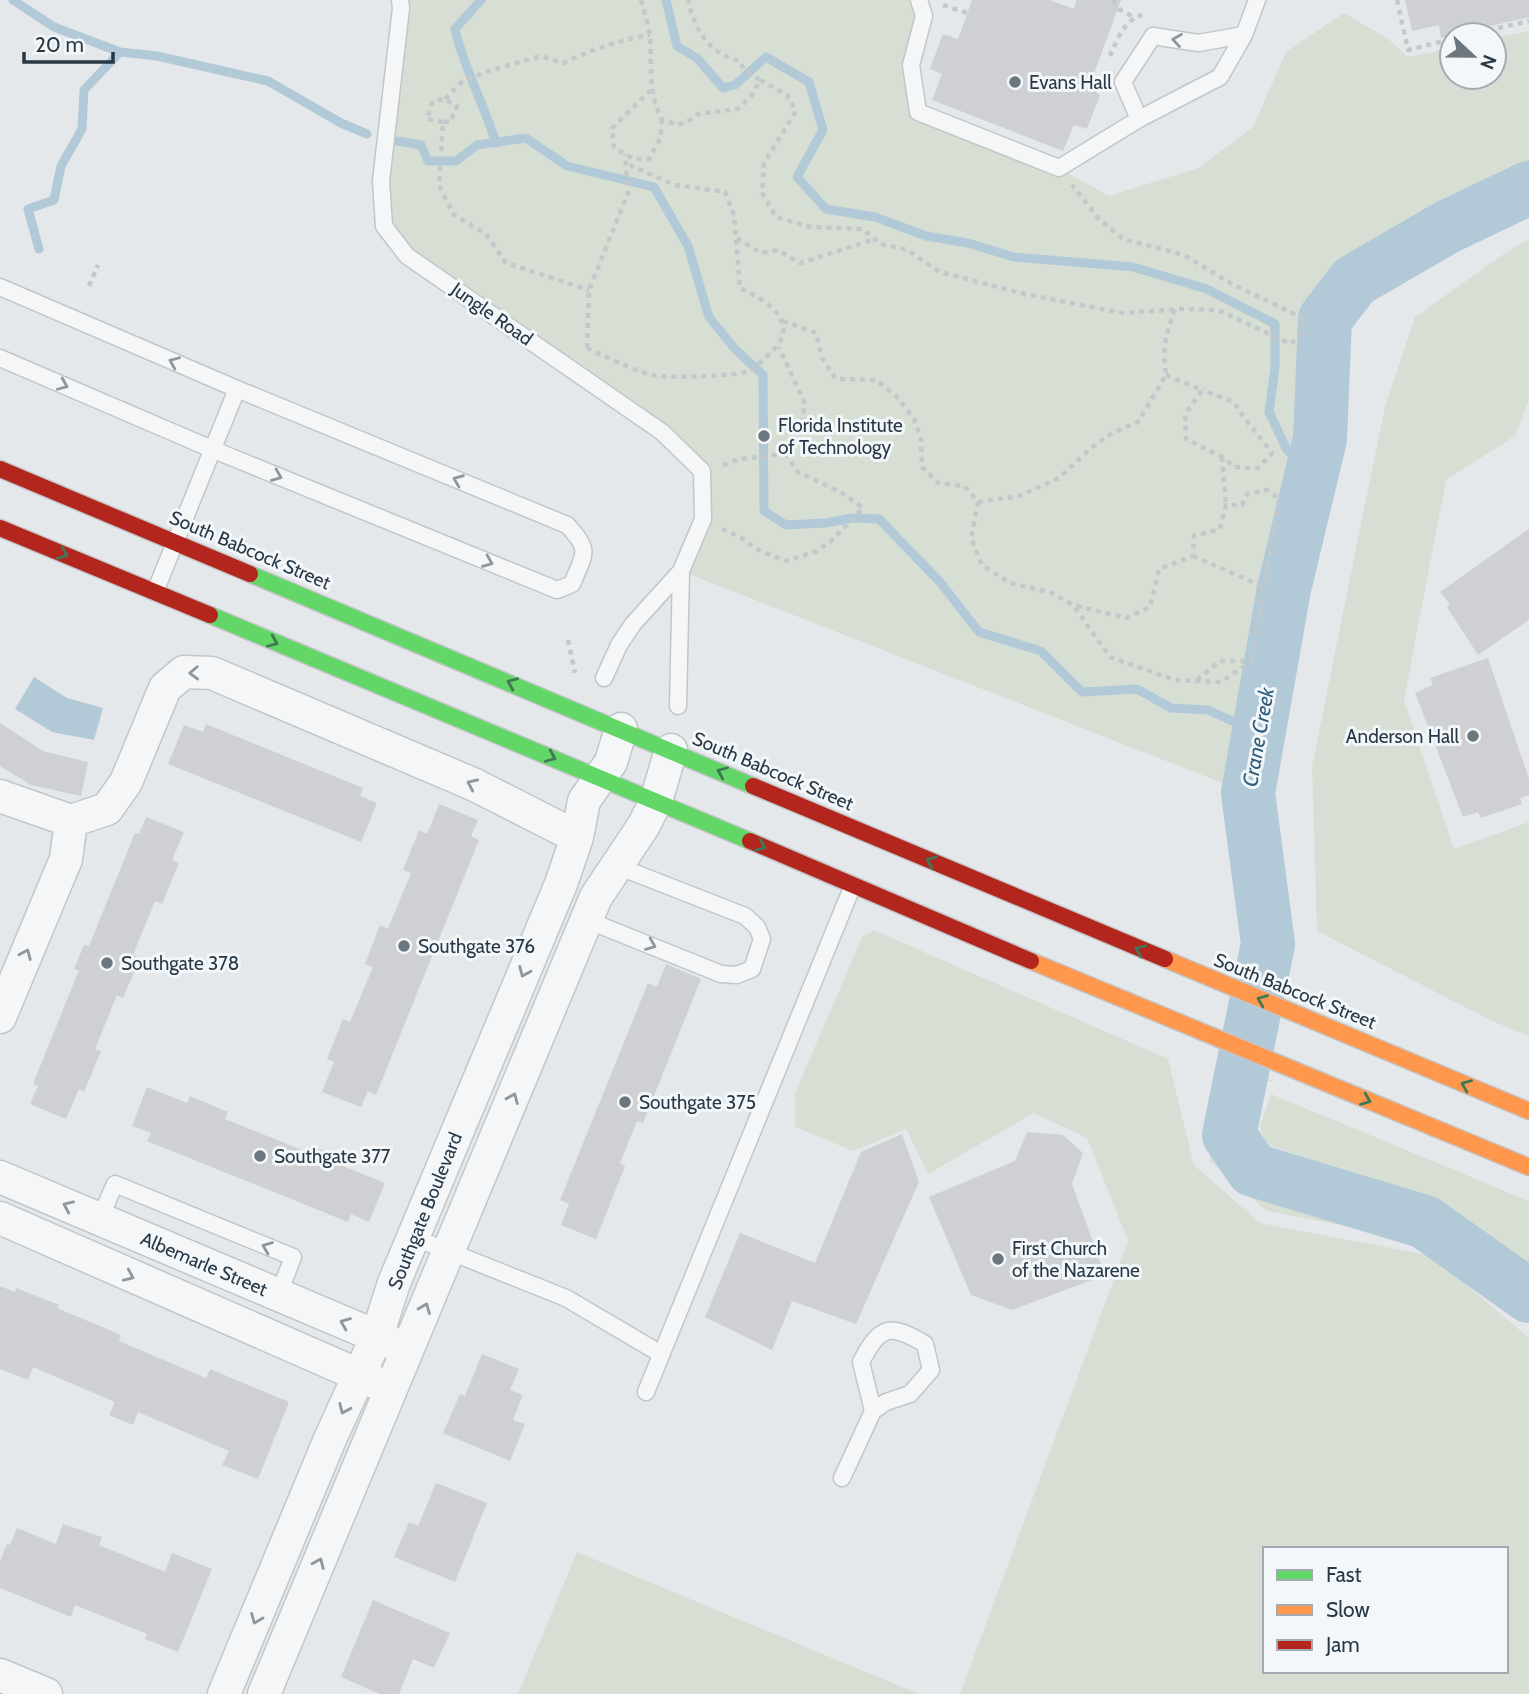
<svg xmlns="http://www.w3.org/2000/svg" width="1529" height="1694" viewBox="0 0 1529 1694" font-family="Cabin,sans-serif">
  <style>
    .green { fill: #d7dfd5; fill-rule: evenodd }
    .water { fill: #b2c9d7 }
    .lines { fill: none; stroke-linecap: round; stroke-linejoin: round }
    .stream { stroke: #b2c9d7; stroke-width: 9 }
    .river { stroke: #b2c9d7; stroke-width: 54 }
    .building { fill: #ced0d3 }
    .lane-casing { stroke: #c3c6c8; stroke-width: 19 }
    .street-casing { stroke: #c3c6c8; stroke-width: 35 }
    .fast-casing { stroke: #c3c6c8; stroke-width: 19 }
    .slow-casing { stroke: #c3c6c8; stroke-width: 19 }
    .jam-casing { stroke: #c3c6c8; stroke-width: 19 }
    .path { stroke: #c3c8ca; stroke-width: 4.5; stroke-dasharray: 5 5; stroke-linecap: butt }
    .lane { stroke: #f4f6f7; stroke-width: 16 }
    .street { stroke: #f4f6f7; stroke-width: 32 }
    .fast { stroke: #63d668; stroke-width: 16 }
    .slow { stroke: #ff974d; stroke-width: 16 }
    .jam { stroke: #b3261e; stroke-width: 16 }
    .oneway { stroke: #8e979e }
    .oneway2 { stroke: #407754 }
    .poi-dot { fill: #6b767f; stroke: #f3f7f9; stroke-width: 2.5 }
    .labels { text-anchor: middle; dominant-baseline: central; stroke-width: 6; stroke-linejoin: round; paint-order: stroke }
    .poi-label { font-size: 19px; fill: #293846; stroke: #f3f7f9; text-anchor: start }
    .street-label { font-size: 19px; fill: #293846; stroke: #f3f7f9 }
    .water-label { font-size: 21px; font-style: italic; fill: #2f5e7e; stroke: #f3f7f9 }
  </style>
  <rect width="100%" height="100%" fill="#e5e8ea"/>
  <path class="green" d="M397,0H919L924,16L918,112L1059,168L1109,196L1198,168L1253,127L1286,52L1344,13L1387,38L1408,57L1452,48V77H1494V38L1529,31V166L1350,257L1307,308L1325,319L1320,439L1284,589L1248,793L681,571L703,519L702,471L662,431L407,256L384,226Z
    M1529,239V400L1515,436L1446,480L1404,700L1454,849L1529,822V1036L1492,1021L1317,931L1312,766L1385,406L1415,317L1508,251Z
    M874,930L1168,1059L1194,1165L1260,1223L1433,1256L1529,1338V1694H960L1128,1241L1087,1138L1034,1113L928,1174L906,1129L853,1151L795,1127V1093L862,937ZM1265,1549H1506V1671H1265Z
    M1244,1069L1529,1186L1276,1082L1266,1081L1259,1085C1250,1110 1240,1131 1257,1155L1324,1179L1431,1223L1446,1240L1529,1297V1320L1443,1246L1435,1243L1267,1211L1209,1160Z
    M1271,1094L1529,1201V1280L1454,1229L1439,1212L1329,1166L1266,1144L1260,1127Z
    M577,1552L919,1694H518Z"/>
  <path class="water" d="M34,677L67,698L103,708L94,740L52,732L15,709Z"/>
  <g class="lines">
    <path class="stream" d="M13,0L54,27L120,52L157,56L268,81L341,123L367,134
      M481,0L455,29C464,69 484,104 496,143
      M666,0L677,46L697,58L723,88L735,85L766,57L809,82L823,130L797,177L826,209L875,217L926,236L968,243L1014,257L1133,267L1207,289L1275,324V368L1269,412L1287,450L1310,474
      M397,141L421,145L428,161H456L477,145L526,138L567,166L654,187L688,246L709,317L735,349L763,375L764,511L786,525L825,523L853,518L879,519L940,582L979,632L1041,651L1082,692L1137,689L1171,708L1208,710L1232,721L1262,711
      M39,249L28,209L54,200L61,166L82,129L84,90L120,52"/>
    <path class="river" d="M1529,188L1447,227L1354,281L1325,319L1320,439L1284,589L1248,793L1268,944L1229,1135L1253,1170L1425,1222L1529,1296"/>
  </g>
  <path class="building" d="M972,0H1050L1074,9L1076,0H1121L1088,90L1100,95L1087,129L1074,125L1063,151L932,100L942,74L930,69L943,34L958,39Z
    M1405,0H1529V17L1441,38L1439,25L1412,31Z
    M1529,529V620L1478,655L1447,607L1450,604L1440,592Z
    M1488,658L1529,779V795L1520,798L1522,804L1481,818L1478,812L1463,817L1415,693L1433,685L1430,678Z
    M0,723L43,751L88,762L81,796L31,785L0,766Z
    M206,724L363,788L360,796L377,803L361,842L168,764L184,725L203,732Z
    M439,804L478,820L471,836L479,840L376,1095L368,1091L361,1107L322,1092L334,1062L327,1059L343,1019L350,1022L373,967L365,964L380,925L388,929L411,873L403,870L419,830L427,834Z
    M146,817L184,832L172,860L179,863L162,904L155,901L133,955L140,958L123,998L117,995L95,1049L101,1051L84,1092L79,1089L66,1119L30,1104L38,1086L33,1084L79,970L74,969L84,945L89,946L135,833L139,834Z
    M666,964L701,979L643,1123L637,1121L620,1163L625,1166L596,1239L561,1225L569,1204L560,1200L648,983L657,987Z
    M147,1087L187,1103L190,1096L228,1112L225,1119L307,1152L310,1145L346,1160L343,1166L385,1183L369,1222L351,1214L348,1222L147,1141L151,1133L132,1126Z
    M1027,1132L1063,1135L1083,1153L1072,1184L1105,1275L1012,1310L971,1295L929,1197L1015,1161Z
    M902,1134L919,1182L856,1324L792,1301L772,1350L705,1317L740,1233L815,1263L861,1152Z
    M0,1286L15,1292L16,1288L59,1305L57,1308L121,1335L119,1341L206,1378L210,1369L289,1402L258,1479L222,1465L229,1451L138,1412L133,1425L109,1415L115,1402L33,1367L28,1380L0,1369Z
    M482,1354L519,1369L510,1390L523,1395L513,1420L525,1424L510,1461L443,1433L460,1394L465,1396Z
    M436,1483L487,1503L455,1582L394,1557L409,1522L418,1526Z
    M63,1524L102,1537L99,1545L165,1572L172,1553L212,1569L178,1652L145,1639L147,1634L75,1605L71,1617L0,1588V1561L7,1544L10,1545L17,1528L56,1544Z
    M373,1600L450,1633L434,1668L413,1659L399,1694H380L341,1677Z"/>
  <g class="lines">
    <defs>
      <path id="lane" d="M400,0L401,8L381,181L384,226L407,256L662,432L702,471L703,519L681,571L633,624L619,645L604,678
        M919,0L924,16L911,65L918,112L1059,168L1139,119
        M1244,35L1198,43L1153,36L1123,82L1139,119L1220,77L1244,35L1257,0
        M0,287L237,389L567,525C592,551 584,554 572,584L557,590L214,450L0,358
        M155,592L237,389
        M678,706L681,571
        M587,920L721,974L737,975L752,969L762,939L757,927L745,916L617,866
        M99,1220L115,1184L293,1257L278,1296
        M413,1237L566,1298L661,1354
        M646,1392L853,885
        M842,1478L873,1411L886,1402L910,1394L931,1370L925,1344C890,1323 880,1325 861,1362L873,1411"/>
      <path id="street" d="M0,796L71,821L66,859L0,1017
        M71,821L107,809L126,782L165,688L184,672L212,673L475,785L577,837
        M0,1177L397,1345
        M0,1218L377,1383
        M0,1675L46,1694
        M224,1694L330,1439L377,1336L394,1283L561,884L577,837L584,801L611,762L621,729
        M264,1694L596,897L644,825L656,801L671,750"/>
      <path id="fast" d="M250,574L753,786
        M210,615L750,841"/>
      <path id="slow" d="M1165,959L1529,1111
        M1031,961L1529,1167"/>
      <path id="jam" d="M0,469L250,574
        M0,528L210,615
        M753,786L1165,959
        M750,841L1031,961"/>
    </defs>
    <use href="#lane" class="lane-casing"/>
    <use href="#street" class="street-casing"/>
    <use href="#fast" class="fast-casing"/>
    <use href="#slow" class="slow-casing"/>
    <use href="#jam" class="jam-casing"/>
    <path class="path" d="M641,0C644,12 649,26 650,38C652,68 648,92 662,120L678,125L692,119L698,114L738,109L752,95L760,80L744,70L740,61C710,55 694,29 688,0
      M1113,0L1119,9L1133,17
      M1397,0L1408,50L1452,39
      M943,5L967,13
      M1469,35L1529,21
      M1110,56C1117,40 1124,20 1142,15
      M760,80L787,95L796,111L764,163L762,193L776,217L810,227L862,229L881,244L907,250L940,272L1025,294L1122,313L1182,309L1218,310L1291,344L1301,334L1305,319L1232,284L1184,255L1123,239L1099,219L1072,185
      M651,90L612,128L614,148L634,159H649L660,139L662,120
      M1094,93L1100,80
      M445,99L462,82L485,72L541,56L563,63C591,50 619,40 650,35
      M443,122L427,119L433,101L445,99L457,106L450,122H443L439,185L454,215L486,234L506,263L589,290
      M737,238L761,253L778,250L800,263L875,239
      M89,286L98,265
      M783,321L816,333L822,358L836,379L876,380L897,397L914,419L921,438L922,467L938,483L964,486L978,502L971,538L982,565L1010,583L1052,593L1073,605L1110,657L1175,680L1221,682L1252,661L1279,499L1267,490L1247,494L1242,505H1226L1220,529L1194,536L1193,556L1159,569L1150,607L1126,618L1073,605
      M587,348C605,356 640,374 658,376C670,378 740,376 750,371C756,368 761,361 766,357C804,326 772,303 740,288L734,215L725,192L675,185L625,163
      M587,348L589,290L628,193L625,154
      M1166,375L1202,390L1185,415L1186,439L1222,457L1235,467L1258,468L1272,453C1259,435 1244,420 1234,402L1202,390
      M1222,457L1226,505
      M723,465L740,459L786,454L799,438L805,404L779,347
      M978,502L1019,496L1059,478L1091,448L1112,433L1138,422L1166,375L1164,355L1166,336L1175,309
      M722,529L740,537L756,549L785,561L817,551L830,542L863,508L842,493L798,472L786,454
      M1193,556L1264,587
      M568,640L575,673
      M1197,680L1220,661H1252"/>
    <use href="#lane" class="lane"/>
    <use href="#street" class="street"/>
    <use href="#fast" class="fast"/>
    <use href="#slow" class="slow"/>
    <use href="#jam" class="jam"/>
  </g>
  <defs><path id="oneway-chevron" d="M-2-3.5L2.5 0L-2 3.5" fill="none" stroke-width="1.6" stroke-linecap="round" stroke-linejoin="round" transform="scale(1.75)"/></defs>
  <g class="oneway">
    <use href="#oneway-chevron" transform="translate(1177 40) rotate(-171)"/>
    <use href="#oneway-chevron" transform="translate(174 362) rotate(-157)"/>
    <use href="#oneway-chevron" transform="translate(63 385) rotate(23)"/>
    <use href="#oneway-chevron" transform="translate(277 476) rotate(22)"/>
    <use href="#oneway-chevron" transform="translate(458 480) rotate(-158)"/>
    <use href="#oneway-chevron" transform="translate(488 562) rotate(22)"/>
    <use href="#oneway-chevron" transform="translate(194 673) rotate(178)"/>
    <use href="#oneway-chevron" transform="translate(472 784) rotate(-156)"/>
    <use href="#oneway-chevron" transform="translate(651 945) rotate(22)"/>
    <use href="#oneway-chevron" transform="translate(26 954) rotate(-67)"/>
    <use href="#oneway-chevron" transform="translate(524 972) rotate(113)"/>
    <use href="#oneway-chevron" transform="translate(513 1098) rotate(-67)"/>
    <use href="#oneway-chevron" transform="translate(68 1206) rotate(-156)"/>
    <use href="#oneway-chevron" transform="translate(267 1247) rotate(-158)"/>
    <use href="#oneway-chevron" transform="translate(129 1276) rotate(24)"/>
    <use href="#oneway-chevron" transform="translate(425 1308) rotate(-68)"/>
    <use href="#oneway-chevron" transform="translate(345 1323) rotate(-158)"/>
    <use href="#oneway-chevron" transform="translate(344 1409) rotate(114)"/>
    <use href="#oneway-chevron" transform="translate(319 1563) rotate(-67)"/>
    <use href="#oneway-chevron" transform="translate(256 1619) rotate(112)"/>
  </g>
  <g class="oneway2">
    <use href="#oneway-chevron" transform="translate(63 554) rotate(23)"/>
    <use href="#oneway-chevron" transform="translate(273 642) rotate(23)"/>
    <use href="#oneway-chevron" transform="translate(512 683) rotate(-157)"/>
    <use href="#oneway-chevron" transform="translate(551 757) rotate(23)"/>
    <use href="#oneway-chevron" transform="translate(722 772) rotate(-157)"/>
    <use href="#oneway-chevron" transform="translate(761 846) rotate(23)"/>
    <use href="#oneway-chevron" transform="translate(931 861) rotate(-157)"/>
    <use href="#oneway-chevron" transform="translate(1140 950) rotate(-157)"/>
    <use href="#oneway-chevron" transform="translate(1262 1000) rotate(-158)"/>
    <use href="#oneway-chevron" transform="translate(1466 1085) rotate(-158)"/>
    <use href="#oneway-chevron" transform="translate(1366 1100) rotate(22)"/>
  </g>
  <g class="poi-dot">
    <circle cx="1015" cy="82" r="7"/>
    <circle cx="764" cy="436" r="7"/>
    <circle cx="1473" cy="736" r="7"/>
    <circle cx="404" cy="946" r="7"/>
    <circle cx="107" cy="963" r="7"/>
    <circle cx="625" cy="1102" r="7"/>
    <circle cx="260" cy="1156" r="7"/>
    <circle cx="998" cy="1259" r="7"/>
  </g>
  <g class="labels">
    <g class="poi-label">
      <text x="1029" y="82">Evans Hall</text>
      <text x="778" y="425">Florida Institute<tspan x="778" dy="22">of Technology</tspan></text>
      <text x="1459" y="736" text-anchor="end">Anderson Hall</text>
      <text x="418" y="946">Southgate 376</text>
      <text x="121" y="963">Southgate 378</text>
      <text x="639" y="1102">Southgate 375</text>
      <text x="274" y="1156">Southgate 377</text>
      <text x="1012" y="1248">First Church<tspan x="1012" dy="22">of the Nazarene</tspan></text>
    </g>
    <g class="street-label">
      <text transform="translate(492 314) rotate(35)">Jungle Road</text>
      <text transform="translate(250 550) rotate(23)">South Babcock Street</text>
      <text transform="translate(773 771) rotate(23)">South Babcock Street</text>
      <text transform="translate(1295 991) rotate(22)">South Babcock Street</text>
      <text transform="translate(425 1211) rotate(-68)">Southgate Boulevard</text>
      <text transform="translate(204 1264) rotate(23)">Albemarle Street</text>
    </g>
    <g class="water-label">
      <text transform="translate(1258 737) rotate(-80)">Crane Creek</text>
    </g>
  </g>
  <rect x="1263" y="1547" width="245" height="126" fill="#f3f7f9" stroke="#a2abb1" stroke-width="2"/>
  <rect x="1277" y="1570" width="35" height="10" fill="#63d668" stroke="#a2abb1" stroke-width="2"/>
  <text x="1326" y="1582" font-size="21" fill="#293846">Fast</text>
  <rect x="1277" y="1605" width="35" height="10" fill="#ff974d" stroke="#a2abb1" stroke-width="2"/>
  <text x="1326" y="1617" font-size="21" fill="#293846">Slow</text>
  <rect x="1277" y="1640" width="35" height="10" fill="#b3261e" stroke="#a2abb1" stroke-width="2"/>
  <text x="1326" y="1652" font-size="21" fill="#293846">Jam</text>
  <g transform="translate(1473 56) rotate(112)"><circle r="33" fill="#f3f7f9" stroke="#a2abb1" stroke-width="2"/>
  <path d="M0-5L12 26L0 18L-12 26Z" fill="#6b767f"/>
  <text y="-10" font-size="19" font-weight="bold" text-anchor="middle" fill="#293846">N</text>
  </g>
  <path d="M24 52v10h89v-10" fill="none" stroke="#293846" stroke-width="3.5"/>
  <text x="35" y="52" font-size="21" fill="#293846" stroke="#f3f7f9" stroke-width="5" paint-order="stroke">20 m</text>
</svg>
